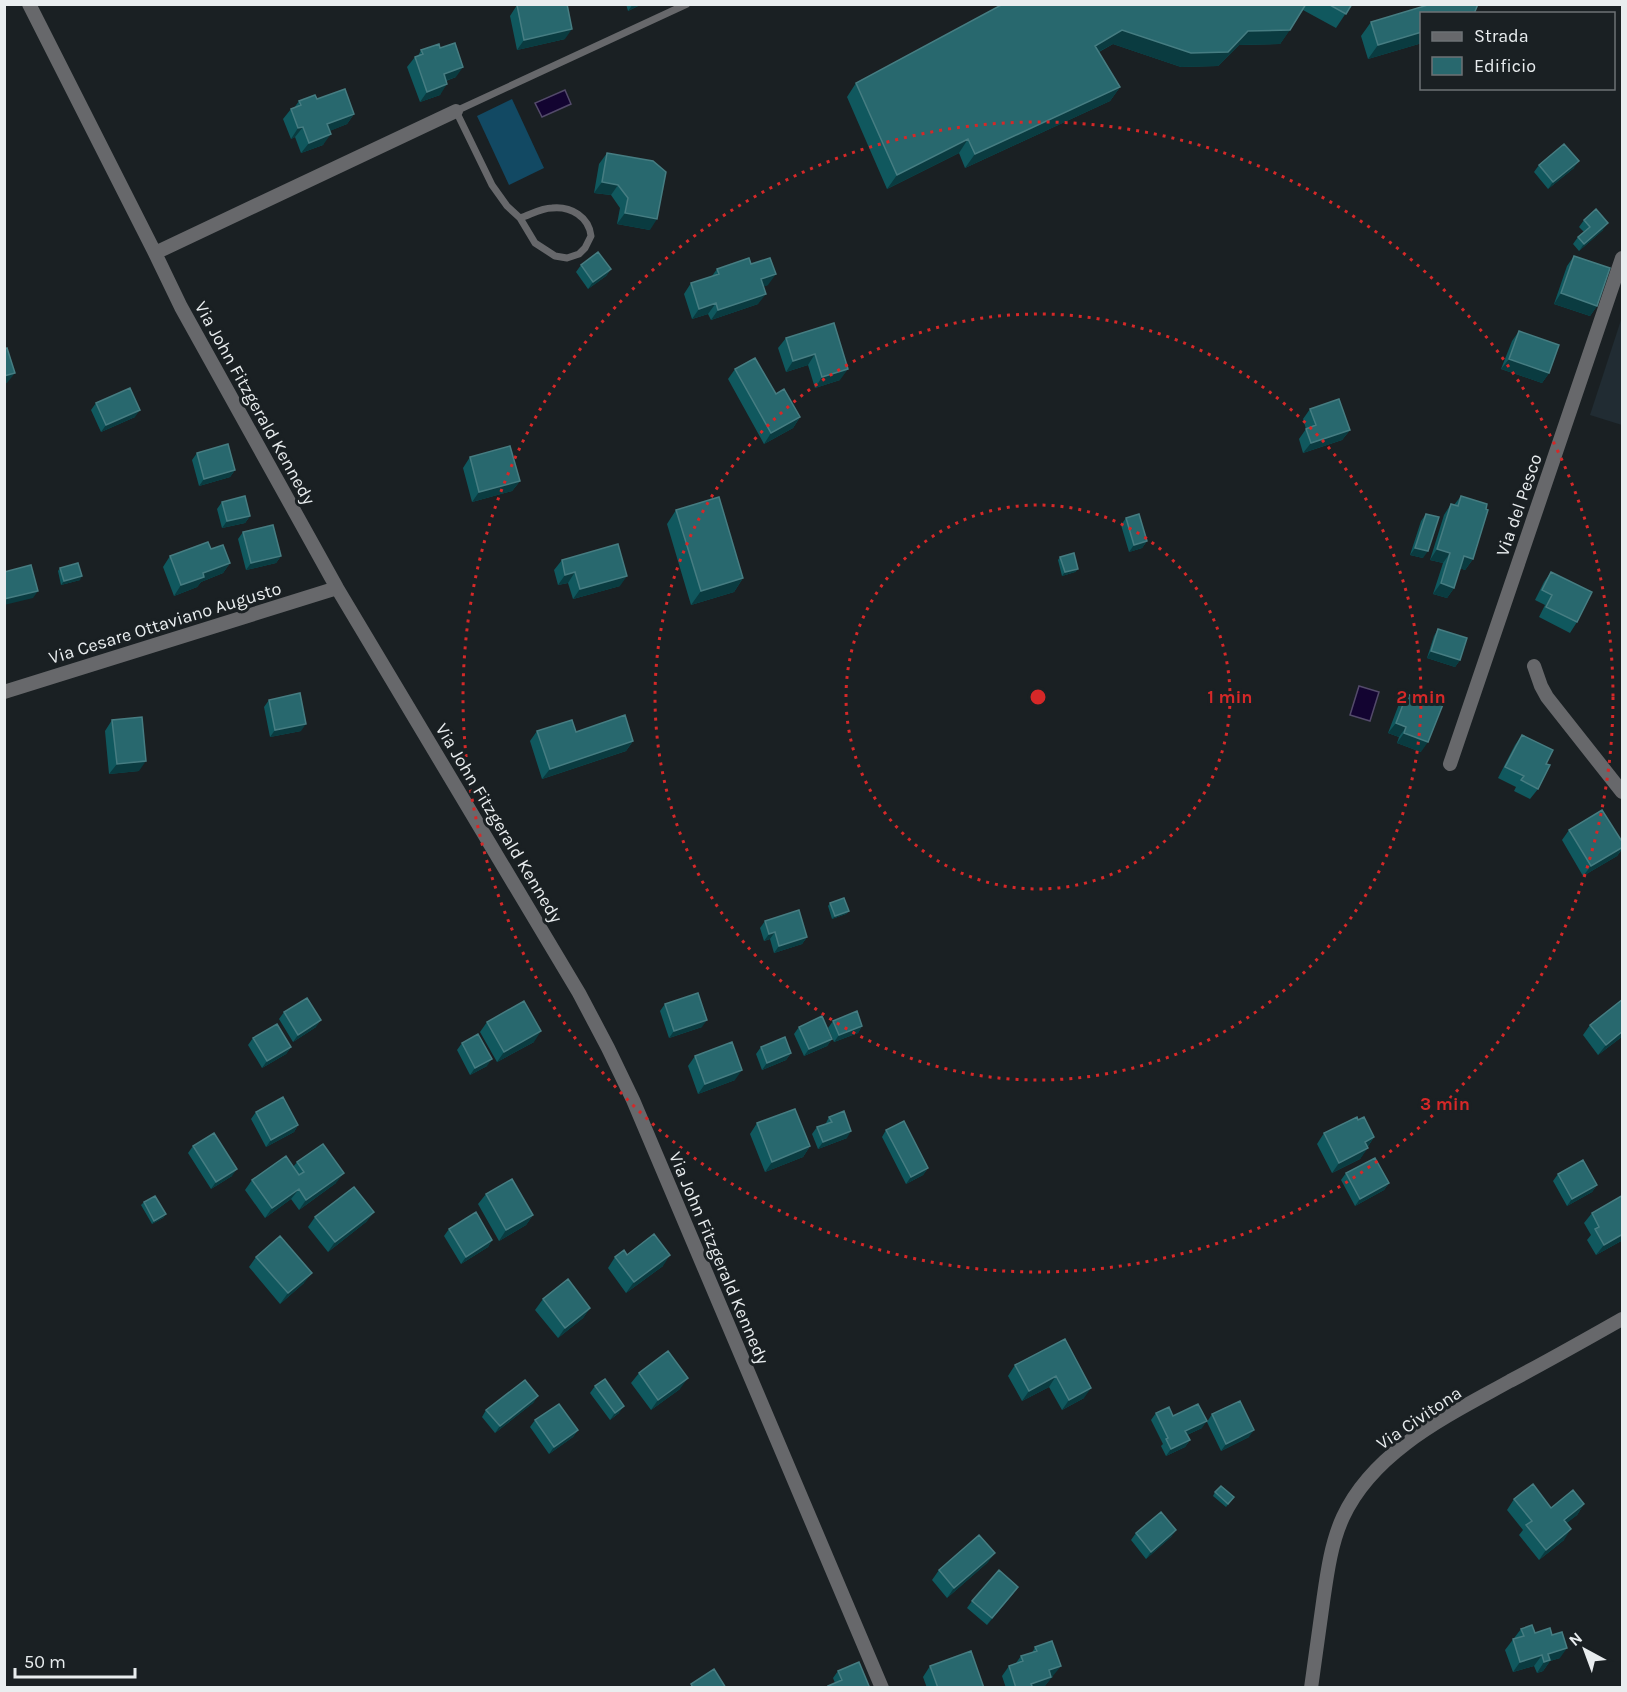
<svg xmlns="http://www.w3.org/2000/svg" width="1627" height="1692" viewBox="0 0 1627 1692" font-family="Karla,sans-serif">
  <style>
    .built { fill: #212c33 }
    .green { fill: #124963 }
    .water { fill: #130431; stroke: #534a6a; stroke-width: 1.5 }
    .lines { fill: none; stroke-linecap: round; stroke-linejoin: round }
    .service { stroke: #67686b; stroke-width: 7 }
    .minor { stroke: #67686b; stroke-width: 14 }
    .wall { fill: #10585e }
    .shaded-wall { fill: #0a3b40 }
    .building { fill: #28686e; stroke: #467d82; stroke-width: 1.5 }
    .ring { fill: none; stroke: #d62828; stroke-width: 3; stroke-dasharray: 3 6 }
    .labels { text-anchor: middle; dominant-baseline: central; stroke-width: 6; stroke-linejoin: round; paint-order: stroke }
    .street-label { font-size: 18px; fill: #e9edef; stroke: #1a2023 }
    .centre { fill: #d62828; stroke: #1a2023; stroke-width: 3 }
    .ring-label { font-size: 18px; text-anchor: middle; font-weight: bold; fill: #d62828; stroke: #1a2023; stroke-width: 6; stroke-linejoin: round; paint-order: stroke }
  </style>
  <rect width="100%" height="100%" fill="#1a2023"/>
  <path class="built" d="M1622,317V425L1590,415Z"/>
  <path class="green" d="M512,99L544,168L509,185L477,116Z"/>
  <path class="water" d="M565,90L571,104L542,117L535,103Z
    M1359,686L1379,692L1370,721L1350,715Z"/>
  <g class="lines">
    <path class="service" d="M520,218C530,215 541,208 552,208C571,206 589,217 591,236L585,248L579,254L567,258L555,256L535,243L520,218L507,206L492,185L456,111L687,4"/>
    <path class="minor" d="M29,4L155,253L181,307L337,588L579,993L608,1048L633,1100L882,1688
      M155,253L456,111
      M1534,666L1541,686L1547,697L1622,792
      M4,692L337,588
      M1450,764L1622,258
      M1311,1688C1315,1659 1319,1630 1323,1602C1327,1574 1331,1543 1343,1517C1374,1450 1449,1415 1510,1381C1548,1361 1585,1340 1622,1319"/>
  </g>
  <path class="wall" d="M626,4H642L628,11Z
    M1003,4H1352L1336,28L1303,10L1280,44L1239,45L1218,66L1181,67L1113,44L1099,52L1120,87L1110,101L965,168L959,153L887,189L847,97L856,83Z
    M517,5L565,39L517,50L510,16Z
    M1422,14V43L1368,59L1361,36L1371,22Z
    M440,48L456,77L446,81L440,95L420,102L407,67L415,57L418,56L421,50Z
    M317,99L354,114L347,124L329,131L323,145L301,153L295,137L291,139L283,119L291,109L294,108L299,101Z
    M607,153L650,230L617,224L620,208L611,195L594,193L599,164Z
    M1539,165L1574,168L1548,189L1534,172Z
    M1584,220L1603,230L1579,251L1573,244L1578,237L1584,232L1579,227Z
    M1574,256L1597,306L1590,316L1554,304L1567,266Z
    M751,264L768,285L763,286L758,304L711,320L708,314L692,319L684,294L691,283L712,276L717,269Z
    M581,265L611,269L606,276L588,289L576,272Z
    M834,323L840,380L815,388L808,365L786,372L778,348L786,338Z
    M1519,331L1549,373L1542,383L1501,369L1512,341Z
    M735,369L776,394L800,417L793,428L764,444L728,379Z
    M96,403L135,417L101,432L91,410Z
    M1310,409L1350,430L1342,440L1303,453L1299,439L1306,429L1303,419Z
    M197,453L235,470L230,477L199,486L192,460Z
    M470,457L520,481L512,491L472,502L463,468Z
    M1461,496L1473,559L1465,570L1460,568L1454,588L1447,598L1433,594L1443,563L1430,560L1444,515L1451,504L1454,505Z
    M222,502L250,516L245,523L222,528L217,509Z
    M676,510L743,578L734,592L691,605L667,524Z
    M1426,514L1423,558L1410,555L1421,521Z
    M1126,518L1147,541L1142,548L1129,552L1121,525Z
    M243,532L281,556L276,563L246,570L238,539Z
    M211,549L230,563L223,573L201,582L197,587L174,596L163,567L170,556Z
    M1060,557L1078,569L1075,572L1062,576L1058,560Z
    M562,560L620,586L573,599L568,583L558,585L554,570Z
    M60,568L80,580L61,585L58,571Z
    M1551,572L1577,622L1570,633L1539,617L1545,605L1535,600L1544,582Z
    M1438,629L1460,660L1455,667L1427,658L1434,636Z
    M1422,693L1421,752L1397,743L1399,737L1388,733L1399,704L1407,694L1418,698Z
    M269,700L301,731L270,737L264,707Z
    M112,720L139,771L109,774L105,731Z
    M537,731L576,732L633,741L626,751L542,779L530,741Z
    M1522,735L1538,789L1530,799L1514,791L1516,787L1498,778L1515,745Z
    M1569,830L1623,843V848L1617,856L1583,876L1562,840Z
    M830,903L849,911L846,914L832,919L828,906Z
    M765,921L807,937L802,944L774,953L770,939L764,941L760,928Z
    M665,1004L702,1027L669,1038L660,1011Z
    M284,1012L316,1027L293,1042L279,1019Z
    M833,1021L862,1026L858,1033L834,1042L828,1028Z
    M487,1022L534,1042L497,1062L480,1032Z
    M1590,1025L1623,1036L1598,1055L1583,1035Z
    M799,1027L832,1039L827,1046L804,1056L794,1034Z
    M253,1038L291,1047L286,1054L262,1068L248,1045Z
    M462,1043L487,1066L470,1075L457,1050Z
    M761,1047L791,1053L786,1060L762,1070L756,1054Z
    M695,1056L735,1080L698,1094L688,1066Z
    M256,1112L298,1125L294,1132L266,1147L251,1119Z
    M829,1117L847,1138L818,1149L812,1134L817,1127L825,1125Z
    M1358,1120L1374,1137L1360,1159L1332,1173L1317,1144L1324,1133Z
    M757,1123L810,1146L803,1157L765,1172L750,1134Z
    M886,1130L928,1168L923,1175L906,1184L882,1137Z
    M193,1146L232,1176L211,1189L188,1153Z
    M297,1162L336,1183L299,1210L291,1199L265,1218L245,1190L252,1180L293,1167Z
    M1346,1173L1389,1183L1384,1190L1355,1206L1341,1180Z
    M1558,1174L1597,1185L1592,1192L1567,1206L1553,1181Z
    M486,1194L533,1215L526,1225L499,1241L478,1204Z
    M1623,1195V1240L1596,1255L1587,1240L1591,1235L1584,1223L1592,1213Z
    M144,1202L166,1214L163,1218L152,1224L141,1205Z
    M374,1212L366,1222L328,1252L308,1227L315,1217Z
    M449,1229L492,1240L488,1247L461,1264L444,1236Z
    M627,1255L663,1266L626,1293L608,1268L615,1257Z
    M256,1257L304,1283L280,1304L249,1267Z
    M543,1299L590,1308L583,1318L558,1338L535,1310Z
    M1065,1339L1084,1398L1062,1410L1049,1387L1022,1401L1008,1376L1015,1365Z
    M639,1373L680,1389L651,1410L631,1383Z
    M595,1386L619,1413L610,1420L590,1393Z
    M538,1396L533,1403L495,1433L482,1417L486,1410Z
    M1156,1413L1173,1416L1202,1428L1187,1435L1190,1440L1185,1447L1166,1456L1161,1446L1163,1444L1151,1420Z
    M1212,1414L1249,1437L1221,1451L1207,1422Z
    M535,1420L578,1430L573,1437L549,1454L530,1427Z
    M1215,1492L1234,1497L1226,1507L1213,1496Z
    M1514,1499L1551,1508L1584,1504L1577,1515L1566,1523L1564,1540L1539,1560L1519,1535L1523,1530L1507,1510Z
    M1176,1530L1171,1537L1146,1559L1131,1540L1136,1533Z
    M995,1553L987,1563L947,1598L932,1580L939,1570Z
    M1013,1594L987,1625L967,1608L972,1601Z
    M1521,1629L1535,1633L1560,1658L1550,1661L1543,1671L1537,1673L1534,1666L1513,1672L1505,1650Z
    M1035,1647L1053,1677L1051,1678L1044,1687L1006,1688L1002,1676L1009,1666L1016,1663L1021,1656L1032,1653Z
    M930,1666L984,1688H927L923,1677Z
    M838,1671L868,1688H827L828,1686L835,1683L833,1678Z"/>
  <path class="shaded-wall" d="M633,4H642L628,11Z
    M572,29L565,39L517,50L524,40Z
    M1122,30L1248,31L1290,30L1280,44L1239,45L1218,66L1181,67L1113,44L1085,59L1095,46Z
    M1422,32V43L1368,59L1378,45Z
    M463,67L456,77L436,84L444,74Z
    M447,84L440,95L420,102L427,92Z
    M1120,87L1110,101L965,168L975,154Z
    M354,114L347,124L320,135L327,124Z
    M303,127L295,137L291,139L298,128Z
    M331,134L323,145L301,153L309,143Z
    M968,139L959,153L887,189L897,175Z
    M1579,161L1574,168L1548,189L1553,182Z
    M602,182L618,185L611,195L594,193Z
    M625,213L657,219L650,230L617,224Z
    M1608,223L1603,230L1579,251L1584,244Z
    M611,269L606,276L588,289L593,282Z
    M776,274L768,285L754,290L761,279Z
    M1561,293L1597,306L1590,316L1554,304Z
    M766,294L758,304L711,320L718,310Z
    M716,303L708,314L692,319L699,309Z
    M815,354L808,365L786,372L793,361Z
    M1509,359L1549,373L1542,383L1501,369Z
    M848,369L840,380L815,388L822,377Z
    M15,373L7,383L4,384V376Z
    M140,410L135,417L101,432L106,425Z
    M800,417L793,428L764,444L771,433Z
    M1350,430L1342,440L1303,453L1311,443Z
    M235,470L230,477L199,486L204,479Z
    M520,481L512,491L472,502L479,492Z
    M250,516L245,523L222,528L227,521Z
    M1147,541L1142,548L1129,552L1134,545Z
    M1415,548L1428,551L1423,558L1410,555Z
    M1437,549L1450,553L1443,563L1430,560Z
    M281,556L276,563L246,570L251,563Z
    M1464,556L1473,559L1465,570L1457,567Z
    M230,563L223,573L201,582L197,587L174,596L181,585L203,573Z
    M1078,569L1075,572L1062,576L1065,572Z
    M575,572L568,583L558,585L565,575Z
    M82,576L80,580L61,585L64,581Z
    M627,576L620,586L573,599L580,589Z
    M743,578L734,592L691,605L701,591Z
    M1441,583L1454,588L1447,598L1433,594Z
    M38,591L33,598L4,605V599Z
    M1431,651L1460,660L1455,667L1427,658Z
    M1396,723L1406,727L1399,737L1388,733Z
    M306,724L301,731L270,737L275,730Z
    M1404,733L1428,742L1421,752L1397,743Z
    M633,741L626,751L542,779L550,769Z
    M146,761L139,771L109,774L117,764Z
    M1623,847L1617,856L1583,876L1591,866Z
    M849,911L846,914L832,919L835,916Z
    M775,932L770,939L764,941L769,934Z
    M807,937L802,944L774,953L779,946Z
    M321,1020L316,1027L293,1042L298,1035Z
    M707,1020L702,1027L669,1038L674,1031Z
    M862,1026L858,1033L834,1042L839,1035Z
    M541,1031L534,1042L497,1062L504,1052Z
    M1623,1031V1036L1598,1055L1606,1045Z
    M832,1039L827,1046L804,1056L809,1049Z
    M291,1047L286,1054L262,1068L267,1061Z
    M791,1053L786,1060L762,1070L767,1063Z
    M492,1059L487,1066L470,1075L475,1068Z
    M742,1070L735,1080L698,1094L705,1084Z
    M298,1125L294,1132L266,1147L271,1140Z
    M851,1131L847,1138L818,1149L823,1142Z
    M1374,1137L1367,1148L1365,1142Z
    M810,1146L803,1157L765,1172L772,1162Z
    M1368,1148L1360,1159L1332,1173L1339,1163Z
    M928,1168L923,1175L906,1184L911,1177Z
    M237,1169L232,1176L211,1189L216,1182Z
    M344,1173L336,1183L299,1210L306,1200Z
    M1389,1183L1384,1190L1355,1206L1360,1199Z
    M1597,1185L1592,1192L1567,1206L1572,1199Z
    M299,1189L291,1199L265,1218L272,1208Z
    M374,1212L366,1222L328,1252L335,1242Z
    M166,1214L163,1218L152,1224L154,1221Z
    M533,1215L526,1225L499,1241L506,1230Z
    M1623,1234V1240L1596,1255L1604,1245Z
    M492,1240L488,1247L461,1264L466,1257Z
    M670,1255L663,1266L626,1293L634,1282Z
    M312,1273L304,1283L280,1304L288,1293Z
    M590,1308L583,1318L558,1338L565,1328Z
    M1056,1376L1049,1387L1022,1401L1029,1391Z
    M688,1378L680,1389L651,1410L658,1400Z
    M1091,1388L1084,1398L1062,1410L1069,1400Z
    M538,1396L533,1403L495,1433L500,1426Z
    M624,1406L619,1413L610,1420L615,1413Z
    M1207,1421L1202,1428L1180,1438L1185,1431Z
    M578,1430L573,1437L549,1454L554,1447Z
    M1254,1430L1249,1437L1221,1451L1226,1444Z
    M1190,1440L1185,1447L1166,1456L1171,1449Z
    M1584,1504L1577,1515L1557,1531L1564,1520Z
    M1571,1529L1564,1540L1539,1560L1546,1550Z
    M1176,1530L1171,1537L1146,1559L1151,1552Z
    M995,1553L987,1563L947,1598L954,1588Z
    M1018,1587L1013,1594L987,1625L992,1618Z
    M1567,1648L1560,1658L1550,1661L1543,1671L1537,1673L1544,1662L1548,1654Z
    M1542,1655L1534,1666L1513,1672L1520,1662Z
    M1061,1666L1044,1687L1029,1688L1031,1684L1049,1670Z"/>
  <path class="building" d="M521,4H567L572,29L524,40L517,5Z
    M1003,4H1306L1290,30L1248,31L1228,52L1191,53L1122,30L1095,46L1120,87L975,154L968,139L897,175L856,83Z
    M1328,4H1352L1346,14Z
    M1431,4H1478L1474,14H1422V32L1378,45L1371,22Z
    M455,43L463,67L444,74L447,84L427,92L415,57L423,54L421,50L439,44L440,48Z
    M345,89L354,114L327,124L331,134L309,143L303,127L298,128L291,109L301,105L299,101L315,95L317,99Z
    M1564,144L1579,161L1553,182L1539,165Z
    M607,153L653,161L666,172L657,219L625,213L628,198L618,185L602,182Z
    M1596,209L1608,223L1584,244L1578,237L1590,227L1584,220Z
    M598,252L611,269L593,282L581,265Z
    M1574,256L1610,268L1597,306L1561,293Z
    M749,258L751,264L770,258L776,274L761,279L766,294L718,310L716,303L699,309L691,283L719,274L717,269Z
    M834,323L848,369L822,377L815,354L793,361L786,338Z
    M1519,331L1559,345L1549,373L1509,359Z
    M7,348L15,373L4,376V349Z
    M755,358L776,394L784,389L800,417L771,433L735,369Z
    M130,388L140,410L106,425L96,403Z
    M1339,399L1350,430L1311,443L1306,429L1316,425L1310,409Z
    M228,444L235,470L204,479L197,453Z
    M510,446L520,481L479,492L470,457Z
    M245,496L250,516L227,521L222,502Z
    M1461,496L1487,504L1486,509L1488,510L1473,559L1464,556L1454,588L1441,583L1450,553L1437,549L1451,504L1458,506Z
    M719,497L743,578L701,591L676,510Z
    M1139,514L1147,541L1134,545L1126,518Z
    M1426,514L1439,517L1428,551L1415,548Z
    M273,525L281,556L251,563L243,532Z
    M208,542L211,549L223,545L230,563L203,573L204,577L181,585L170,556Z
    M618,544L627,576L580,589L575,572L565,575L562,560Z
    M1074,553L1078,569L1065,572L1060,557Z
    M78,563L82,576L64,581L60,568Z
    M31,565L38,591L4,599V572Z
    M1551,572L1592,592L1577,622L1546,607L1552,595L1542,590Z
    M1438,629L1467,638L1460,660L1431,651Z
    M300,693L306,724L275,730L269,700Z
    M1422,693L1444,702L1428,742L1404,733L1406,727L1396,723L1407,694L1420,699Z
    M625,715L633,741L550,769L537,731L572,720L576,732Z
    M142,717L146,761L117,764L112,720Z
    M1522,735L1553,750L1546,764L1550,765L1538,789L1521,780L1524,776L1505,767Z
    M1602,810L1623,843V847L1591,866L1569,830Z
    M844,898L849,911L835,916L830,903Z
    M799,910L807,937L779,946L775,932L769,934L765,921Z
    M698,993L707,1020L674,1031L665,1004Z
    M307,998L321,1020L298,1035L284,1012Z
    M1623,999V1031L1606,1045L1590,1025Z
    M524,1001L541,1031L504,1052L487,1022Z
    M857,1011L862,1026L839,1035L833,1021Z
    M822,1016L832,1039L809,1049L799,1027Z
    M277,1024L291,1047L267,1061L253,1038Z
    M478,1034L492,1059L475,1068L462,1043Z
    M785,1037L791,1053L767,1063L761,1047Z
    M732,1042L742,1070L705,1084L695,1056Z
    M283,1097L298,1125L271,1140L256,1112Z
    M795,1109L810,1146L772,1162L757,1123Z
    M844,1111L851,1131L823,1142L817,1127L832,1122L829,1117Z
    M1357,1117L1358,1120L1364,1117L1374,1137L1365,1142L1368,1148L1339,1163L1324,1133Z
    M904,1121L928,1168L911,1177L886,1130Z
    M214,1133L237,1169L216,1182L193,1146Z
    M323,1144L344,1173L306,1200L299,1189L272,1208L252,1180L286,1156L299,1175L304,1172L297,1162Z
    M1375,1158L1389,1183L1360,1199L1346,1173Z
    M1583,1160L1597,1185L1572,1199L1558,1174Z
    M512,1179L533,1215L506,1230L486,1194Z
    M354,1187L374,1212L335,1242L315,1217Z
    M1623,1195V1234L1604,1245L1595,1229L1599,1227L1592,1213Z
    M155,1196L166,1214L154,1221L144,1202Z
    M476,1212L492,1240L466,1257L449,1229Z
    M654,1234L670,1255L634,1282L615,1257L624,1250L627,1255Z
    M280,1236L312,1273L288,1293L256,1257Z
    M568,1279L590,1308L565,1328L543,1299Z
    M1065,1339L1091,1388L1069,1400L1056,1376L1029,1391L1015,1365Z
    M668,1351L688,1378L658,1400L639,1373Z
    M605,1379L624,1406L615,1413L595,1386Z
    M525,1380L538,1396L500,1426L486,1410Z
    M1240,1401L1254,1430L1226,1444L1212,1414Z
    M559,1404L578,1430L554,1447L535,1420Z
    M1198,1404L1207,1421L1185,1431L1190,1440L1171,1449L1166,1439L1168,1438L1156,1413L1169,1407L1173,1416Z
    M1533,1484L1551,1508L1573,1490L1584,1504L1564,1520L1571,1529L1546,1550L1526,1525L1532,1521L1514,1499Z
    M1221,1486L1234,1497L1228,1504L1215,1492Z
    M1161,1512L1176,1530L1151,1552L1136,1533Z
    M979,1535L995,1553L954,1588L939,1570Z
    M999,1570L1018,1587L992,1618L972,1601Z
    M1532,1625L1535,1633L1550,1628L1552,1635L1562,1632L1567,1648L1548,1654L1550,1660L1544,1662L1542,1655L1520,1662L1513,1639L1524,1636L1521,1629Z
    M1052,1641L1061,1666L1049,1670L1051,1677L1031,1684L1033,1688H1016L1009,1666L1023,1661L1021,1656L1037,1651L1035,1647Z
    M971,1651L984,1688H938L930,1666Z
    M859,1662L869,1686L866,1688H829L828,1686L842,1680L838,1671Z
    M714,1669L726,1688H693L691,1684Z"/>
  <g class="ring">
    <circle cx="1038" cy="697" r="192"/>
    <circle cx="1038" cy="697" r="383"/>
    <circle cx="1038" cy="697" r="575"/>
  </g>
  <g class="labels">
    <g class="street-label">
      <text transform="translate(255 403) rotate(61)">Via John Fitzgerald Kennedy</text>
      <text transform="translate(1519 505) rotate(-71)">Via del Pesco</text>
      <text transform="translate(165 623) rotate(-17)">Via Cesare Ottaviano Augusto</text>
      <text transform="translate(499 823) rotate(59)">Via John Fitzgerald Kennedy</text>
      <text transform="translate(719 1258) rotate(67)">Via John Fitzgerald Kennedy</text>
      <text transform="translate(1419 1418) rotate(-34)">Via Civitona</text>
    </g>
  </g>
  <circle cx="1038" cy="697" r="9" class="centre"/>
  <g class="ring-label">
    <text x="1230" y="703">1 min</text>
    <text x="1421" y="703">2 min</text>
    <text x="1445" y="1110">3 min</text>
  </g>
  <rect width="1627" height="1692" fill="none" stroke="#e9edef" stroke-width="12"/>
  <rect x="1420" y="12" width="195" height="78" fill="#1a2023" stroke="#6d7275" stroke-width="1.5"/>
  <rect x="1432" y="32" width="30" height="9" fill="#67686b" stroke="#6d7275" stroke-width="1.5"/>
  <text x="1474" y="42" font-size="18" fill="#e9edef">Strada</text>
  <rect x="1432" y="57" width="30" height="18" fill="#28686e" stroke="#6d7275" stroke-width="1.5"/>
  <text x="1474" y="72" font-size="18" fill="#e9edef">Edificio</text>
  <g transform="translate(1585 1650) rotate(319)" stroke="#1a2023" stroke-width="4.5" paint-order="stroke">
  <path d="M0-4.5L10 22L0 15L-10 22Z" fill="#e9edef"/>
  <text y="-9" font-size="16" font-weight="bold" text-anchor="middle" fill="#e9edef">N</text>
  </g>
  <path d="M15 1668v9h120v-9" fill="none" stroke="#e9edef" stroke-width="3"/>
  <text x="24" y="1668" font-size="18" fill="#e9edef" stroke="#1a2023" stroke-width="4.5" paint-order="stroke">50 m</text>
</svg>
